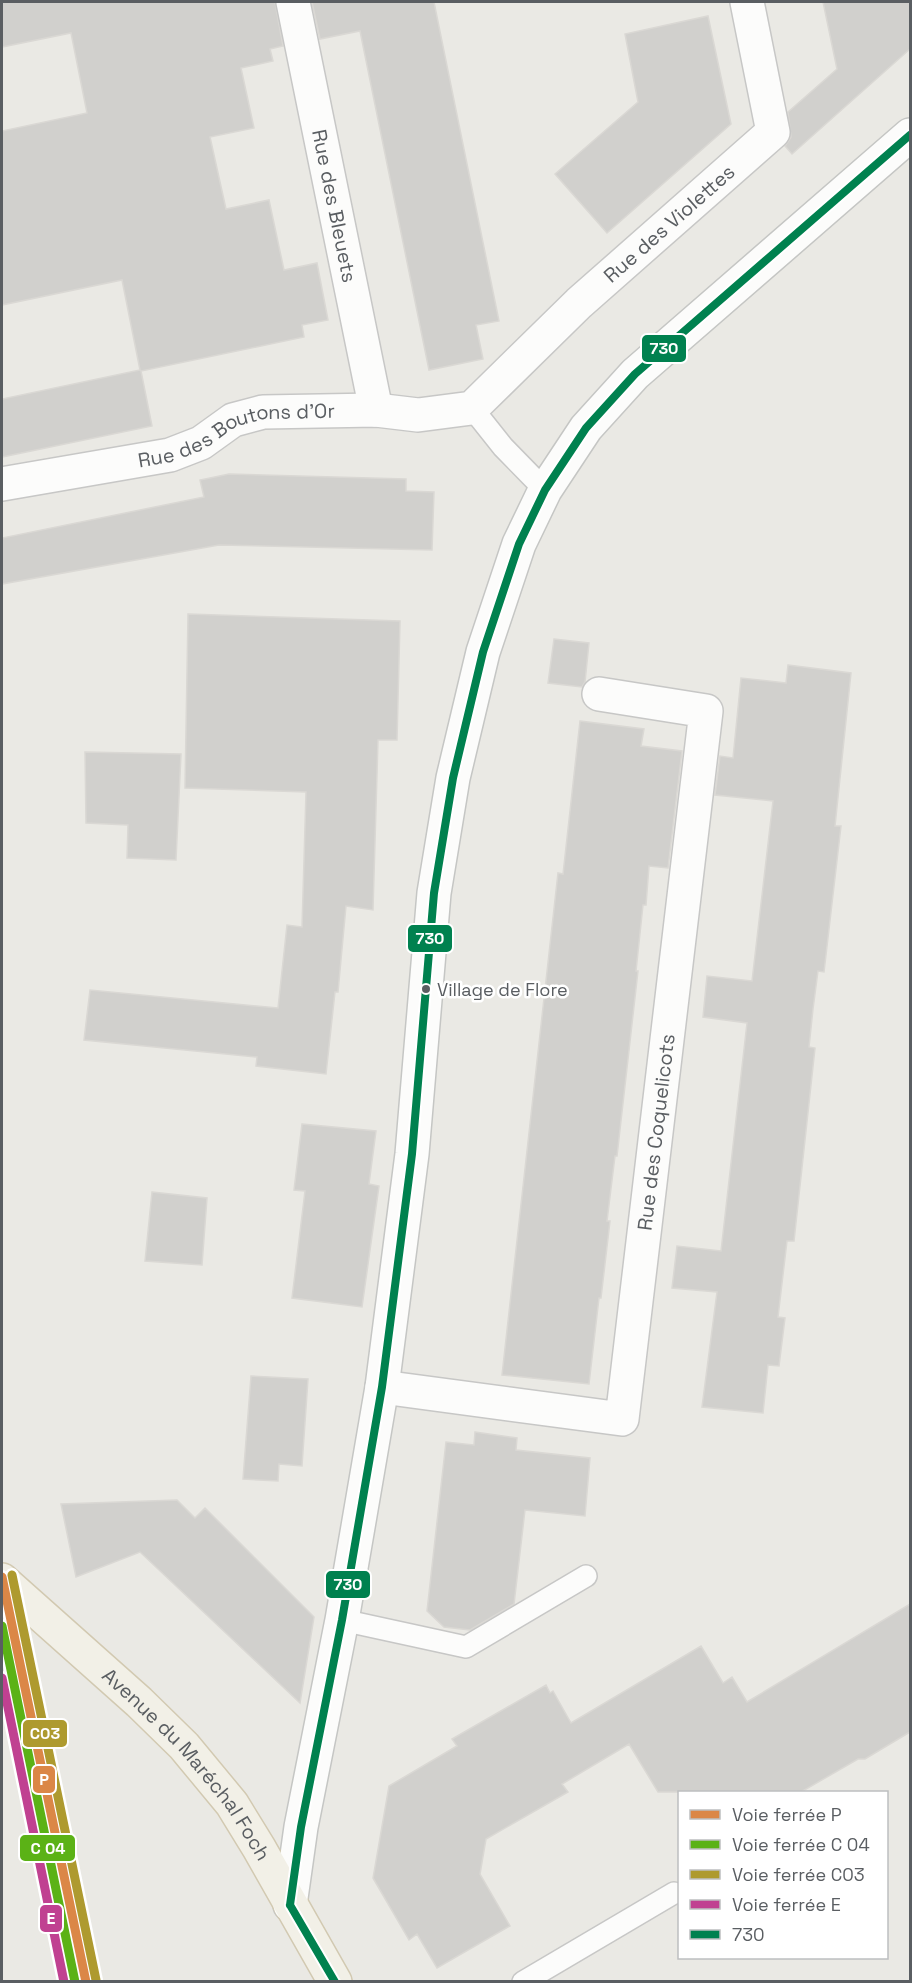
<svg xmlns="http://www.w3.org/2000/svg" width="912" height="1983" viewBox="0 0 912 1983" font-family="'Space Grotesk',sans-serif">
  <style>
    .building { fill: #d1d0cd; stroke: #dad8d4; stroke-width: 1.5 }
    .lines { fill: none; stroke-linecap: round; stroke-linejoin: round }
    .lane-casing { stroke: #c7c7c6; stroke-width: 24 }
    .street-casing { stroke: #c7c7c6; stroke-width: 36 }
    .secondary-casing { stroke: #c5c6c4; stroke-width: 36 }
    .primary-casing { stroke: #d2c9b1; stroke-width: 36 }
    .lane { stroke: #fcfcfb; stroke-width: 21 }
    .street { stroke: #fcfcfb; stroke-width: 33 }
    .secondary { stroke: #fcfcfb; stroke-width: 33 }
    .primary { stroke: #f2f0e7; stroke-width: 33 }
    .bus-1-casing { stroke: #fff; stroke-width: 12 }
    .bus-1 { stroke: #00814f; stroke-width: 8 }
    .rail-1-casing { stroke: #fff; stroke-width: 14 }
    .rail-2-casing { stroke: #fff; stroke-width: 14 }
    .rail-3-casing { stroke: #fff; stroke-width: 14 }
    .rail-4-casing { stroke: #fff; stroke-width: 14 }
    .rail-1 { stroke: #db8747; stroke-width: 9 }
    .rail-2 { stroke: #5bb216; stroke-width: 9 }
    .rail-3 { stroke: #ae9a2f; stroke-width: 9 }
    .rail-4 { stroke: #c04191; stroke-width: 9 }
    .bus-dot { fill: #5a5e62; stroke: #fff; stroke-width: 2 }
    .labels { text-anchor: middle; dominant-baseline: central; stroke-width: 5; stroke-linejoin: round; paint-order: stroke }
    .bus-label { font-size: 18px; fill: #5a5e62; stroke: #fff; text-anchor: start }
    .street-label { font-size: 20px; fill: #5a5e62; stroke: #fff }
    .line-badge { stroke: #fff; stroke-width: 2 }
    .badge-label { font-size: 16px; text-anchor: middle; font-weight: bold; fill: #fff }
  </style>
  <rect width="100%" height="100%" fill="#eae9e4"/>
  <path class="building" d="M2,2H275L283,46L270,49L273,61L241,68L254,128L210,137L226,209L269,200L284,270L317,263L328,320L302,325L304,337L141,371L152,426L2,457V399L140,370L122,280L2,305V131L87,113L71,33L2,47Z
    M312,2H434L499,321L476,325L483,359L429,370L360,31L320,39Z
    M823,2H910V49L792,154L785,146L791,137L788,112L837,69Z
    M708,16L731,124L607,233L555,174L638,102L625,34Z
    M229,474L406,479V491L434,492L432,550L219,545L2,584V538L204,497L200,480Z
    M188,614L400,621L397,740H378L373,910L346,906L338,992H335L326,1074L256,1066L257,1057L84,1040L90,990L278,1008L287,925L302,927L306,792L185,788Z
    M554,639L589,643L585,682L582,687L548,683Z
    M788,665L851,673L835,826H841L824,972L818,971L813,1009L809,1047L815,1048L794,1241H787L778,1317L785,1318L779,1366L768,1365L763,1413L702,1407L717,1292L672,1288L677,1246L721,1251L747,1023L703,1017L707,976L752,981L773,801L715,795L720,756L733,758L741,678L786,683Z
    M580,721L644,729L641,746L682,751L668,868L649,866L646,905H643L636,971H638L617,1156H615L607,1221H610L601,1298H599L589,1384L502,1375L558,873L563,874Z
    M85,752L181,754L176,860L127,858L128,825L86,823Z
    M302,1124L376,1131L369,1184L379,1186L362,1307L292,1298L305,1191L294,1190Z
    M152,1192L207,1198L202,1265L145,1261Z
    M251,1376L308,1379L302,1466L279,1464L278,1481L243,1479Z
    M475,1432L517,1438L516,1450L590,1458L585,1516L525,1510L514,1604L470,1630L444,1627L427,1611L446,1442L474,1445Z
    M177,1500L195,1518L205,1508L314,1617L300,1703L140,1552L76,1577L61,1504Z
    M910,1604V1732L865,1759H858L801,1792H658L629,1744L562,1784L568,1792L486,1839L480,1874L510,1926L437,1968L417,1934L409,1940L373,1878L389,1786L457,1746L452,1739L546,1685L550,1693L553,1691L571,1723L701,1646L723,1683L732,1677L747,1702Z"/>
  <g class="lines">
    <defs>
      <path id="lane" d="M472,408L503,447L545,490
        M342,1620L466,1647L586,1576
        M523,1982L674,1893"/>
      <g id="street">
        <path id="s1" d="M293,2L376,410"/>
        <path id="s2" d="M2,484L170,455L201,443L233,420L263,412L376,410L418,415L472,408L579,303L773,132L747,2"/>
        <path id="s3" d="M382,1387L622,1419L706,711L599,694"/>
      </g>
      <path id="secondary" d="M290,1905L301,1827L342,1620L382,1387L412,1154L434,893L453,778L483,652L519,544L545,490L586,428L635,374L910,135"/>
      <g id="primary">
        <path id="s4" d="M2,1580L139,1702L184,1746L232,1804L259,1848L335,1982"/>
      </g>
    </defs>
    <use href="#lane" class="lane-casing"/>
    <use href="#street" class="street-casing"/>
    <use href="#secondary" class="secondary-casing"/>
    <use href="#primary" class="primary-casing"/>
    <use href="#lane" class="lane"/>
    <use href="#street" class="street"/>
    <use href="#secondary" class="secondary"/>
    <use href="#primary" class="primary"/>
    <defs>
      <path id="bus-1" d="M290,1905L301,1827L342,1620L382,1387L412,1154L434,893L453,778L483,652L519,544L545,490L586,428L635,374L910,135
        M290,1905L335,1982"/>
    </defs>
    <use href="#bus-1" class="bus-1-casing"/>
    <use href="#bus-1" class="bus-1"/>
    <defs>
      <path id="rail-1" d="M2,1577L86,1982"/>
      <path id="rail-2" d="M2,1626L75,1982"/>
      <path id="rail-3" d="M12,1575L96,1980"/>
      <path id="rail-4" d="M2,1678L64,1982"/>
    </defs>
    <use href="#rail-1" class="rail-1-casing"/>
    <use href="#rail-2" class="rail-2-casing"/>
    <use href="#rail-3" class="rail-3-casing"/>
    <use href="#rail-4" class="rail-4-casing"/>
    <use href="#rail-1" class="rail-1"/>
    <use href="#rail-2" class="rail-2"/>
    <use href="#rail-3" class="rail-3"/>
    <use href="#rail-4" class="rail-4"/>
  </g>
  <circle class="bus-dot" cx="426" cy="989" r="5"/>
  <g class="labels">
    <g class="bus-label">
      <text x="437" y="989">Village de Flore</text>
    </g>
    <g class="street-label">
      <text stroke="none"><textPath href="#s1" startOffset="208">Rue des Bleuets</textPath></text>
      <text stroke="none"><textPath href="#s2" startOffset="754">Rue des Violettes</textPath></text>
      <text stroke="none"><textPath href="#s2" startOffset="242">Rue des Boutons d'Or</textPath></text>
      <text stroke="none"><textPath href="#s3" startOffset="531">Rue des Coquelicots</textPath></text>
      <text stroke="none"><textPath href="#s4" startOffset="262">Avenue du Maréchal Foch</textPath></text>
    </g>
  </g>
  <g class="line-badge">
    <rect x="641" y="334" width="46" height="29" rx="6" fill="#00814f"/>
    <rect x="407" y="924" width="46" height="29" rx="6" fill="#00814f"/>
    <rect x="325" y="1570" width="46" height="29" rx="6" fill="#00814f"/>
    <rect x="22" y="1719" width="46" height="29" rx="6" fill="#ae9a2f"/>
    <rect x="32" y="1765" width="24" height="29" rx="6" fill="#db8747"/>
    <rect x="19" y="1834" width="57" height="28" rx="6" fill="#5bb216"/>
    <rect x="39" y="1904" width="24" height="29" rx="6" fill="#c04191"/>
  </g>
  <g class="badge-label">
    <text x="664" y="354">730</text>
    <text x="430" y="944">730</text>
    <text x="348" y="1590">730</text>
    <text x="45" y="1739">C03</text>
    <text x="44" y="1785">P</text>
    <text x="48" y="1854">C 04</text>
    <text x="51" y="1924">E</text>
  </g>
  <rect width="912" height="1983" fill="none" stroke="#5a5e62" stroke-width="6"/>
  <rect x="678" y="1791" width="210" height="168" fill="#ffffff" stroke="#bdbfc0" stroke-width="1.5"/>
  <rect x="690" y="1810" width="30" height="9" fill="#db8747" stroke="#bdbfc0" stroke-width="1.5"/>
  <text x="732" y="1821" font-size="18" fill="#5a5e62">Voie ferrée P</text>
  <rect x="690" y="1840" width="30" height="9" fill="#5bb216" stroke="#bdbfc0" stroke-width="1.5"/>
  <text x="732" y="1851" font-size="18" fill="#5a5e62">Voie ferrée C 04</text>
  <rect x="690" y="1870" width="30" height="9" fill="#ae9a2f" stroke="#bdbfc0" stroke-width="1.5"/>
  <text x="732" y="1881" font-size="18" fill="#5a5e62">Voie ferrée C03</text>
  <rect x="690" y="1900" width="30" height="9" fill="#c04191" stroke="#bdbfc0" stroke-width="1.5"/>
  <text x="732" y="1911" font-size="18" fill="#5a5e62">Voie ferrée E</text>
  <rect x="690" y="1930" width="30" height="9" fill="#00814f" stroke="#bdbfc0" stroke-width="1.5"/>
  <text x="732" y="1941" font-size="18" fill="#5a5e62">730</text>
</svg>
